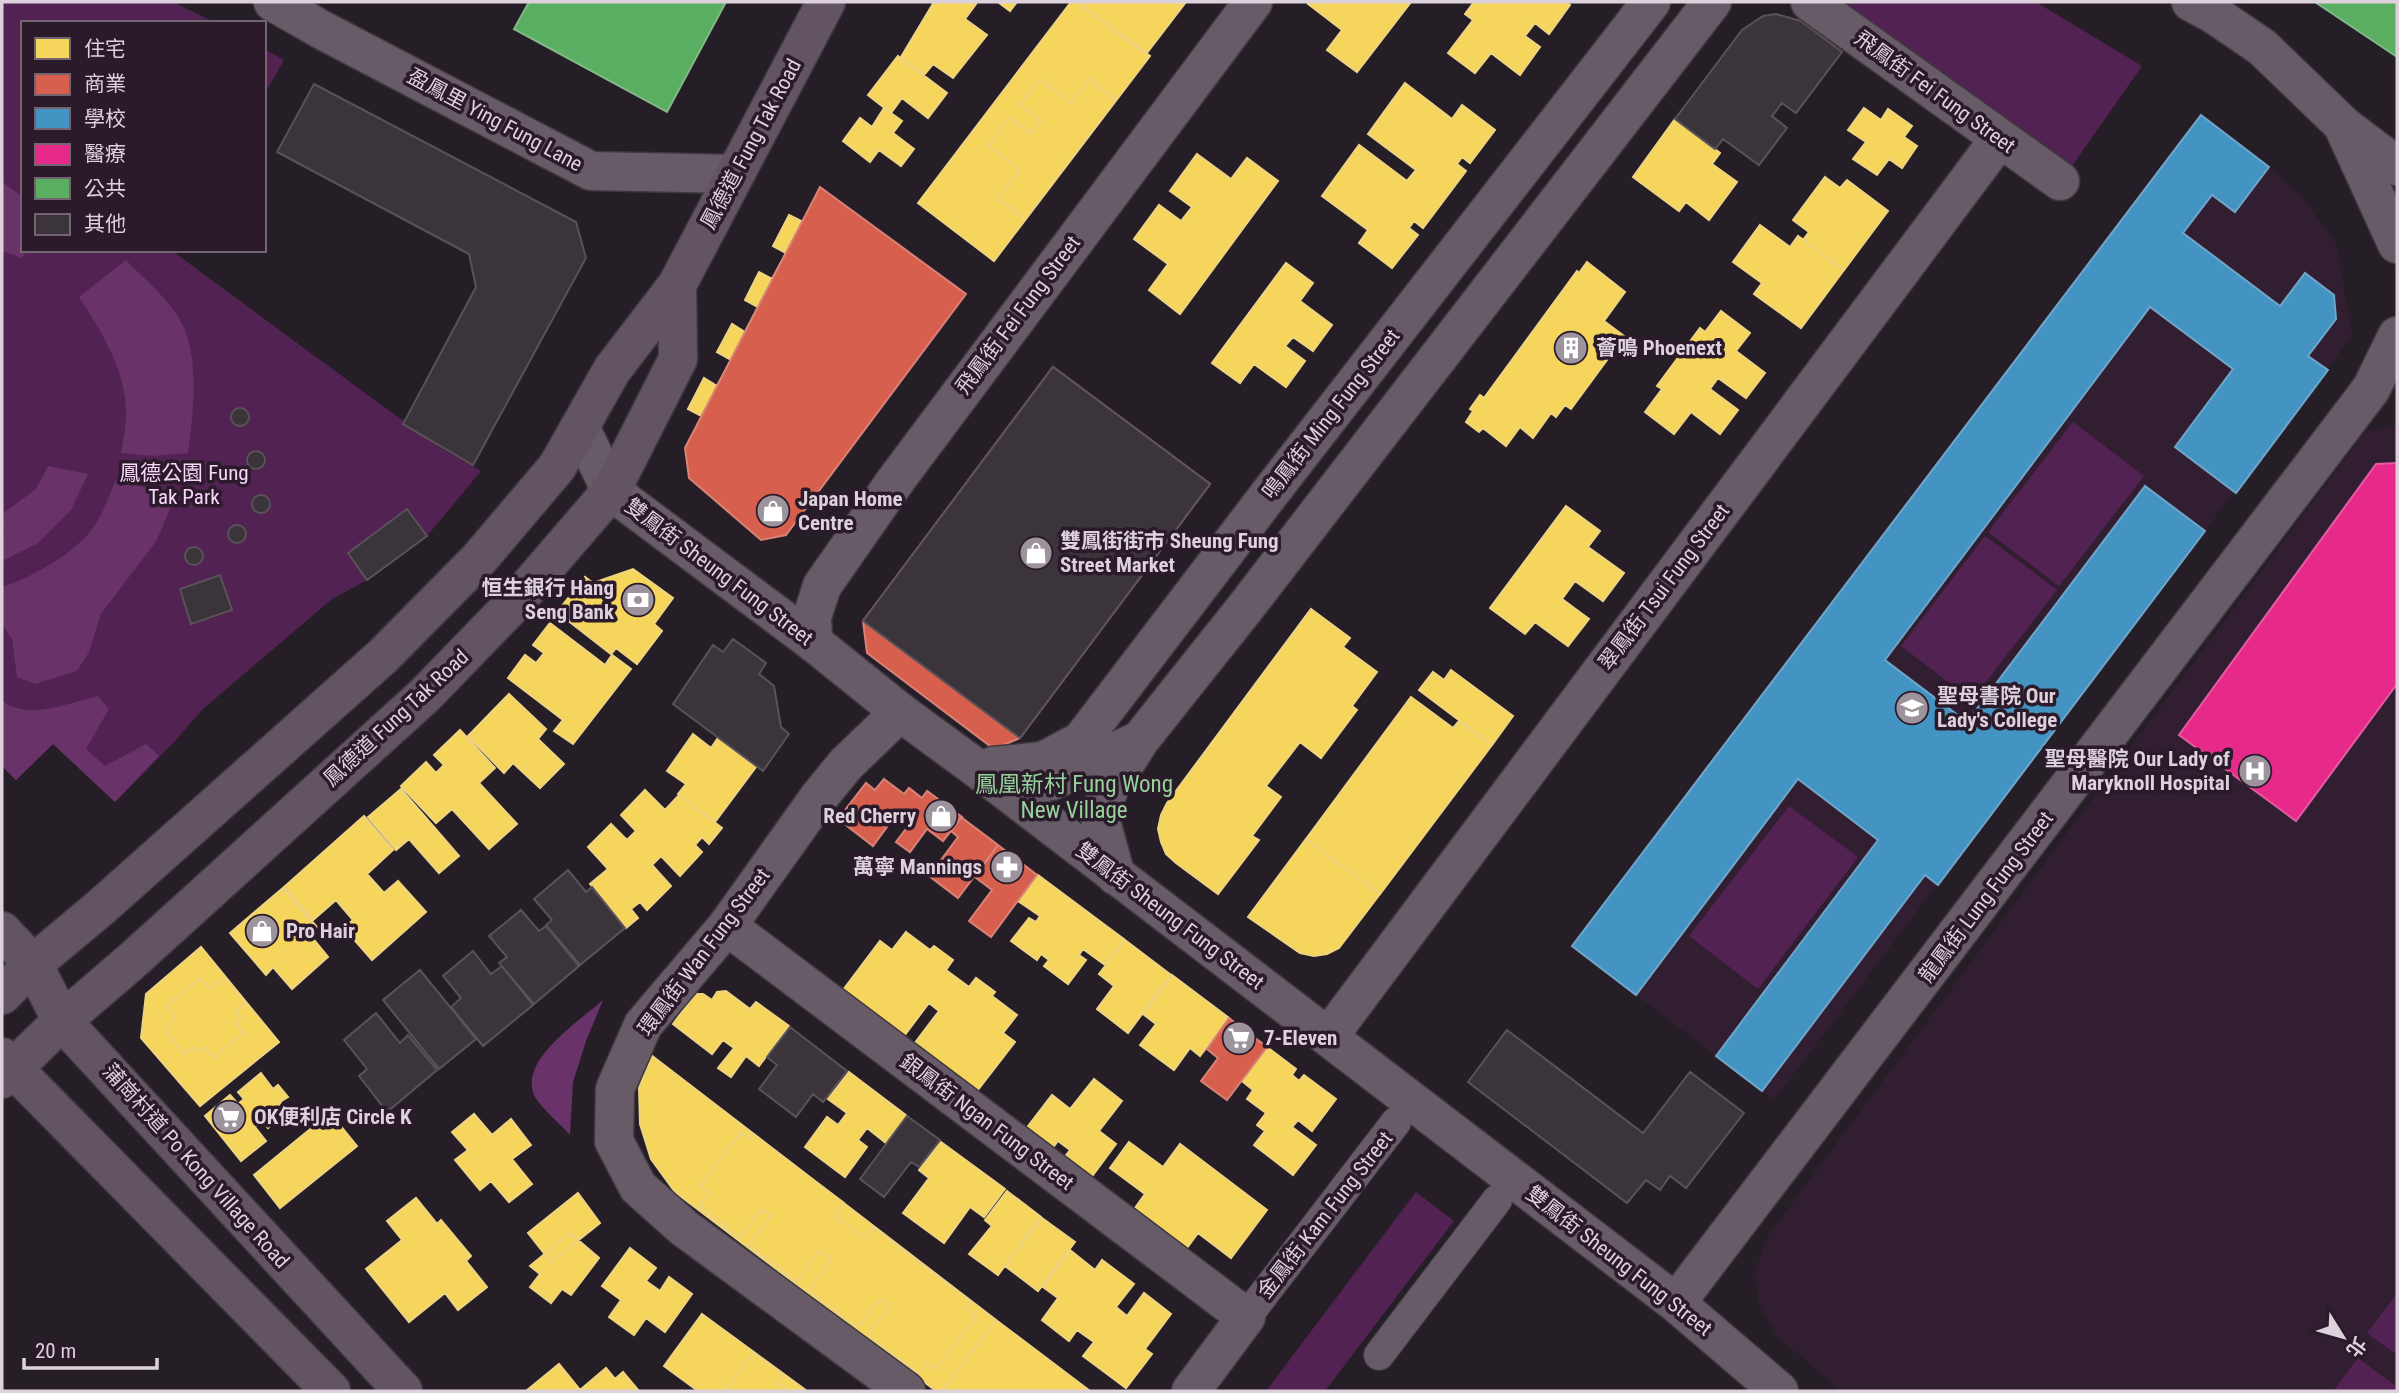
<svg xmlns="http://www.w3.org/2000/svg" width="2399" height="1393" viewBox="0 0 2399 1393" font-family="'Roboto Condensed','Noto Sans TC',sans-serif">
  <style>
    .built { fill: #311f31 }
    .green { fill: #522253 }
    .forest { fill: #693369 }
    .homes { fill: #f6d55c; stroke: #eed482; stroke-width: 2 }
    .shops { fill: #d6604d; stroke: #d88278; stroke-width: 2 }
    .schools { fill: #4393c3; stroke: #71a6ca; stroke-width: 2 }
    .health { fill: #e7298a; stroke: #e45ca3; stroke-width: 2 }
    .public { fill: #5aae61; stroke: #81b986; stroke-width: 2 }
    .building { fill: #3b353b; stroke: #595259; stroke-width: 2 }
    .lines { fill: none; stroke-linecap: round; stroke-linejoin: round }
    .pedestrian-casing { stroke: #3f383f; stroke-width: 32 }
    .minor-casing { stroke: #3f383f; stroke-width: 41 }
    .tertiary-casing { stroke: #3f383f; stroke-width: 41 }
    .secondary-casing { stroke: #3f383f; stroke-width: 41 }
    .pedestrian { stroke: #685b68; stroke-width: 30 }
    .minor { stroke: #685b68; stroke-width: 38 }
    .tertiary { stroke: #685b68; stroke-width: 38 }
    .secondary { stroke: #625462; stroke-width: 38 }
    .labels { text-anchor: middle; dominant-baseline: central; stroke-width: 7; stroke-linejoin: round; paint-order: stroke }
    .street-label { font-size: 21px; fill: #ddd2dc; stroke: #2a1a2a }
    .poi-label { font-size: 21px; font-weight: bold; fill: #ddd2dc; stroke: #2a1a2a; text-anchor: start }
    .park-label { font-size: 21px; fill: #fad7fa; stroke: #2a1a2a }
    .neighbourhood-label { font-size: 23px; fill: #96d39b; stroke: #2a1a2a }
  </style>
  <rect width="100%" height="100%" fill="#261e26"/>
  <path class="built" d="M2201,115L2269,167L2303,198L2337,245L2352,336L1774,1100L1572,946Z
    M2397,425V1391H1841L1778,1337L1760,1307L1755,1272L1767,1237L2365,432Z"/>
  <path class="green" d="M2,2H173L216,23H23V250H176L175,253L388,410L443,449L481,471L427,536L367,580L332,599L204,708L174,742L115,802L53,744L16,780L2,766Z
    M1842,2H2036L2142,66L2072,166Z
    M264,49L284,60L264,95Z
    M2073,422L2144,476L2059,586L1988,532Z
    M1985,536L2057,590L1972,700L1901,646Z
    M1789,806L1858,857L1758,989L1689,936Z
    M1416,1192L1454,1221L1325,1391H1266Z
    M2397,1293V1355L2367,1333Z
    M2358,1358L2397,1387V1391H2333Z"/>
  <path class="forest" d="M2,182L23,197V250H27L22,258L2,251Z
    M126,260C146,281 174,303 185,330C199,369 193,413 188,453L153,456L121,453C123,440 126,427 126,414C127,373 101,330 79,297Z
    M48,466L88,474L71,510L38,543L2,561V537L4,536L2,528V514L36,489Z
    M116,480L147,488L172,504L157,540L101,614L89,652L77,671L35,684L17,677L12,639L2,624V587C30,579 80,550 95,525C104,511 109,495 116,480Z
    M98,696L109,709L86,749L105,766L146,744L159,756L115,802L53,744L16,780L2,766V701C30,721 67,703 98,696Z
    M603,1000L586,1041L573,1082L570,1135C560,1124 546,1112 537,1100C512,1064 581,1020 603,1000Z"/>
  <path class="homes" d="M934,2H973L976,4L965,19L987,35L953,78L933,64L924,75L901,57Z
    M998,2H1017L1010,11Z
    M1071,2H1077L1150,56L994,261L918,203Z
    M1077,2H1186L1146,54Z
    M1310,2H1411L1357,72L1327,50L1342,30L1308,4Z
    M1474,2H1566L1570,5L1549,34L1535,23L1525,36L1540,47L1520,75L1491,53L1475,73L1448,53L1473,20L1465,14Z
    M898,56L947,93L928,118L902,98L891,113L868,95Z
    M1040,79L1071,103L1089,79L1116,100L1025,219L998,199L1020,170L988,146L1009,118L1030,134L1041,121L1020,105Z
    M1405,83L1452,119L1462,105L1495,130L1470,163L1462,157L1457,164L1466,171L1423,228L1414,221L1409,228L1418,235L1392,268L1359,243L1368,230L1322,196L1359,145L1407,181L1416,170L1368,134Z
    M884,108L902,121L893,133L914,149L901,166L879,150L870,162L843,141L860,118L872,127Z
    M1864,108L1881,120L1888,109L1912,126L1904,137L1917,146L1902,168L1889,159L1877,175L1853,159L1866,142L1848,130Z
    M1675,119L1720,153L1712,164L1737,182L1709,220L1686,202L1679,211L1633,177Z
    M1197,154L1231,179L1247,158L1278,181L1180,314L1149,290L1168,264L1134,239L1159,205L1181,221L1192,207L1170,191Z
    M1825,177L1840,188L1847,180L1888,211L1844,270L1803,240L1809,232L1793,220Z
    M789,215L833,237L841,221L862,231L848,257L866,267L872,253L898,267L874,310L857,301L798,415L815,425L792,468L767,455L774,442L757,433L743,460L722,449L731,431L688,409L704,378L717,386L731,360L717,352L732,324L745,332L758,307L745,300L759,272L772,279L786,253L773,246Z
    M1760,225L1790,247L1798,236L1844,270L1801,328L1754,294L1762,283L1733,262Z
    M1587,262L1625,292L1604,321L1628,339L1613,359L1610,356L1571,409L1565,405L1556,417L1551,413L1533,438L1520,427L1506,446L1483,428L1479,432L1466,422L1473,411L1470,409L1480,395L1484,398L1577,271L1579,273Z
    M1286,263L1313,283L1300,301L1332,325L1313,351L1293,337L1285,346L1305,361L1286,387L1254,364L1240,383L1212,363Z
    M1721,311L1750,333L1736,351L1765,373L1746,398L1718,378L1710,389L1738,410L1720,434L1691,412L1674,434L1645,412L1662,389L1657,386L1700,328L1705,332Z
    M1566,506L1600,531L1588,547L1624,573L1603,601L1575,581L1562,599L1589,619L1568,646L1535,622L1525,634L1490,608Z
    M633,569L673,598L654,624L662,631L637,664L616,648L611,654L557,612L585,577L593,583Z
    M1311,609L1350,638L1343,647L1377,672L1352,706L1357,710L1321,758L1300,742L1266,786L1281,797L1252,836L1259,840L1218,894L1176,863L1166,854L1161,842L1158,829L1161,815L1167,803Z
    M550,623L605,665L612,655L631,669L573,744L554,731L563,720L508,678L525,655L536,663L544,653L533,645Z
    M1451,670L1513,716L1492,745L1419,690L1433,672L1444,680Z
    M509,694L546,729L538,739L564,764L540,788L513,763L504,773L468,736Z
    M1411,697L1453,728L1459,721L1492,745L1380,894L1306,839Z
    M460,730L495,768L479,783L517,824L489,849L452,809L436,823L401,786L426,762L436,773L444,765L434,755Z
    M693,734L711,748L718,738L756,767L715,822L678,794L686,784L667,771Z
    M401,789L459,856L439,873L409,839L396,850L368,817Z
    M645,790L665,810L679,795L722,828L709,844L702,837L695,845L702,852L680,876L661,856L652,865L671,886L647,910L640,902L631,909L638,918L626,928L590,884L608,869L588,847L611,824L627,840L636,831L621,815Z
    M364,816L393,850L367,874L384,893L398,881L426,912L372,960L344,928L353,920L336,900L313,920L284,887Z
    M1306,839L1380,894L1339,948L1327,954L1314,956L1300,953L1248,917Z
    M1038,875L1125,940L1105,965L1083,949L1079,955L1086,960L1068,984L1044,966L1049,960L1041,954L1037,960L1011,941L1029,918L1036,922L1040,916L1018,901Z
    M283,888L317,927L310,935L328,957L292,989L273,967L266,975L230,933Z
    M906,932L930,950L934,946L953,960L946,970L969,987L976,978L995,992L992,996L1017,1015L1003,1033L1015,1042L977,1091L914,1044L939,1011L929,1003L904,1036L843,990L880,941L892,950Z
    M1125,940L1171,975L1128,1033L1097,1009L1114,986L1099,974Z
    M201,947L279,1042L200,1106L141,1038L146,994Z
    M1172,975L1229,1018L1200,1056L1190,1048L1174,1070L1140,1045L1156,1024L1143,1014Z
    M225,977L246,1003L235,1011L241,1018L235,1023L244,1033L213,1058L205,1047L199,1052L194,1047L184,1054L164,1029L176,1018L166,1006L200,978L210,989Z
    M726,991L750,1009L756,1002L789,1026L759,1066L746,1056L731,1077L718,1068L734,1048L723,1040L712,1054L673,1024L695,994H703L712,1000L717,992Z
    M1267,1047L1296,1069L1292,1075L1299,1081L1304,1075L1336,1099L1312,1131L1298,1120L1292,1127L1316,1145L1293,1175L1254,1145L1265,1131L1257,1125L1266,1113L1247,1099L1253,1090L1242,1081Z
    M651,1055L996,1320L942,1391H936L675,1192L651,1159L640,1124L639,1088Z
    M849,1072L907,1116L886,1143L867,1128L858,1140L867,1147L845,1177L805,1147L827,1117L838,1125L847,1113L828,1099Z
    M261,1073L273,1089L278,1085L288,1097L280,1102L288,1112L268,1128L262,1121L255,1127L266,1141L241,1161L205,1116L230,1095L238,1104L244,1099L238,1092Z
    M1094,1079L1122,1101L1099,1131L1116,1144L1090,1179L1063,1159L1070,1150L1058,1141L1051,1150L1025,1130L1052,1095L1070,1109Z
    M330,1113L357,1146L280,1208L254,1175Z
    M474,1114L492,1135L511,1119L531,1145L512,1159L532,1184L509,1202L491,1181L480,1190L455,1160L468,1150L452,1132Z
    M741,1132L749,1139L753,1134L844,1203L835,1216L865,1238L873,1227L971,1302L965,1308L976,1317L936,1369L927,1363L919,1374L868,1335L890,1306L880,1299L858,1327L809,1290L831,1260L819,1251L797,1281L749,1245L771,1216L761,1209L740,1238L699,1206L709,1193L700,1186Z
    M941,1142L1005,1189L984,1217L970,1207L944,1243L903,1213L929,1178L919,1170Z
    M1129,1142L1163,1167L1180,1144L1267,1210L1231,1258L1198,1233L1184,1252L1132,1212L1145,1194L1110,1168Z
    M1007,1191L1041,1217L998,1275L969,1254L992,1226L985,1220Z
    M578,1193L600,1223L551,1262L528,1233Z
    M416,1198L437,1224L441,1220L471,1256L466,1261L487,1287L458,1310L445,1293L409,1322L366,1269L402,1240L387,1221Z
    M1042,1218L1075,1242L1038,1291L1005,1266Z
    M570,1233L599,1258L571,1295L562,1289L551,1303L530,1287L540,1274L530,1266Z
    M630,1248L656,1268L646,1281L660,1291L669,1277L692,1294L665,1332L646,1318L634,1335L609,1317L621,1300L602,1286Z
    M1070,1250L1095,1270L1102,1260L1134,1284L1116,1307L1127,1316L1144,1293L1171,1314L1145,1349L1152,1354L1126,1388L1083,1356L1094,1342L1077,1330L1069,1341L1042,1320L1058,1298L1043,1287Z
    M702,1314L807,1391H698L664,1366Z
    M996,1320L1090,1391H942Z
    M753,1353L784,1375L778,1383L790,1391H725Z
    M559,1364L580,1390L606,1368L615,1379L623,1372L639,1391H526Z"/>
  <path class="shops" d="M820,187L966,294L786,535L761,540L689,478L685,448Z
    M1053,367L1210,484L1020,738L994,749L867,653L863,621Z
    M884,779L904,794L909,788L922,798L927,791L962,817L943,841L927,829L910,852L896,842L908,826L895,816L873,846L838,819L866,783L875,790Z
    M961,817L998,845L958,898L929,876L958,837L951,831Z
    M998,845L1037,875L991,937L969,921L992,890L975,877Z
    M1229,1018L1267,1047L1227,1100L1201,1081L1218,1058L1207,1049Z"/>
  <path class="schools" d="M2201,115L2269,167L2235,212L2212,195L2183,233L2280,306L2305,273L2334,295L2336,319L2308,356L2328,370L2236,493L2175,447L2233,369L2150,307L1885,660L1967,722L2145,486L2205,531L1938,885L1925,875L1762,1091L1716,1056L1878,840L1798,779L1636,995L1572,946Z"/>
  <path class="health" d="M2397,463V684L2296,821L2179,735L2376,464Z"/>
  <path class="public" d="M529,2H726L667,112L514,29Z
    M2315,2H2397V57Z"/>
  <path class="building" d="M1776,14L1801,21L1842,52L1796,113L1782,103L1772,116L1787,128L1759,165L1723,139L1715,149L1675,119L1742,30L1763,16Z
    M314,84L576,222L586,258L473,465L403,424L476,287L469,254L277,152Z
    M1053,367L1210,484L1020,738L863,621Z
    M231 417a9 9 0 1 1 18 0a9 9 0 1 1-18 0Z
    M247 460a9 9 0 1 1 18 0a9 9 0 1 1-18 0Z
    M252 504a9 9 0 1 1 18 0a9 9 0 1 1-18 0Z
    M407,509L427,536L367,580L348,553Z
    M228 534a9 9 0 1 1 18 0a9 9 0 1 1-18 0Z
    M185 556a9 9 0 1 1 18 0a9 9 0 1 1-18 0Z
    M220,575L232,610L191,624L180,589Z
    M733,639L766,663L759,674L774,686L781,727L789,734L763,771L673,704L713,645L723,652Z
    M568,870L586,892L592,887L625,928L580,965L546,925L552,920L534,899Z
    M521,910L539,931L546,926L579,966L534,1004L499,963L507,957L489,936Z
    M473,951L491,974L502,966L533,1005L483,1046L451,1007L461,998L443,976Z
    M420,970L476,1039L439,1069L383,1000Z
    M376,1013L400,1043L408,1035L437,1070L387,1112L359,1076L367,1069L344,1040Z
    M790,1027L847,1071L823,1102L813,1094L796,1117L759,1089L777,1065L767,1057Z
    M1507,1030L1643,1133L1690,1072L1744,1113L1686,1188L1670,1176L1660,1190L1646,1180L1627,1203L1468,1082Z
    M907,1116L940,1140L919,1167L911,1162L884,1197L860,1179Z"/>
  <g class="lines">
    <defs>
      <path id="pedestrian" d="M1254,1307L1396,1122
        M1379,1355L1497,1200"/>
      <path id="minor" d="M273,2L322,30L591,171L734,174
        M1810,2L2060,181
        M813,642L812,617L822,586L896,480L1253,2
        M900,712L846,764L819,797L727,926L643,1025L615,1089L614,1141L638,1187L684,1228L906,1391
        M993,766L1043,761L1081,741L1270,493L1651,2
        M727,926L1246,1317L1191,1391
        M1329,1036L2000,138"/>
      <path id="tertiary" d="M2191,2L2215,15L2262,47L2344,126L2397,166
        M2344,128L2397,244
        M580,427L611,491L813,642L900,712L975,767L1676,1303L1779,1391
        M981,768L1052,781L1140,740
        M1116,876L1099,814L1110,787L1140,740L1245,608L1712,2
        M1676,1303L2371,389L2397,336"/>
      <path id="secondary" d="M2,931L33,964L62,1021L403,1391
        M2,995L33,964L100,908L383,656L479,559L557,467L612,370L677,285L826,2
        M2,1057L331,1391
        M2,1079L62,1021L134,959L425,695L518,599L611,491L678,359L677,285"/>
    </defs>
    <use href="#pedestrian" class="pedestrian-casing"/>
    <use href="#minor" class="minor-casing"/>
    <use href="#tertiary" class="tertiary-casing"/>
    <use href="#secondary" class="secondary-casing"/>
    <use href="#pedestrian" class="pedestrian"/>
    <use href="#minor" class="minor"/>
    <use href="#tertiary" class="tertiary"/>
    <use href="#secondary" class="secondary"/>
  </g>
  <defs>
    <symbol id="building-disc" viewBox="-11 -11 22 22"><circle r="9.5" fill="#9d939c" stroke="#2a1a2a"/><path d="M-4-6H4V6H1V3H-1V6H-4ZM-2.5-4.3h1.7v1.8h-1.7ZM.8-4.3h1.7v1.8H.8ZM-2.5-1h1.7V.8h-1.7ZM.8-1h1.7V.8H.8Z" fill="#fff"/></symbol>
    <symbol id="shop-disc" viewBox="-11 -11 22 22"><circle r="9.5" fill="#9d939c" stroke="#2a1a2a"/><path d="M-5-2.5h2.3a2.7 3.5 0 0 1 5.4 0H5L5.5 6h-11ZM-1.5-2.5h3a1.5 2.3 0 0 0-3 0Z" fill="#fff"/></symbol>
    <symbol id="bank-disc" viewBox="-11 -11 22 22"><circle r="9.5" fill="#9d939c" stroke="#2a1a2a"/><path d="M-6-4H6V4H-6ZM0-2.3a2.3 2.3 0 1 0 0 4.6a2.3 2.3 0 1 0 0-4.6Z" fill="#fff"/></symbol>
    <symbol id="school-disc" viewBox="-11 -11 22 22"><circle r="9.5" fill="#9d939c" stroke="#2a1a2a"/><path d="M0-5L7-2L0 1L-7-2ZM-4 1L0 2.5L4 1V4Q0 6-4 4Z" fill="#fff"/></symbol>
    <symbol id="hospital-disc" viewBox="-11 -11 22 22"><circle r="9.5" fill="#9d939c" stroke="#2a1a2a"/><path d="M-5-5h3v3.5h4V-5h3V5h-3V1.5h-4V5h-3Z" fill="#fff"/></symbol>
    <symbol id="pharmacy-disc" viewBox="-11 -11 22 22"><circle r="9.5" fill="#9d939c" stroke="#2a1a2a"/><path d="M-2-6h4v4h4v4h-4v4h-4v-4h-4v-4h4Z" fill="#fff"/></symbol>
    <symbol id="supermarket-disc" viewBox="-11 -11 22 22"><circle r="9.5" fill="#9d939c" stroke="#2a1a2a"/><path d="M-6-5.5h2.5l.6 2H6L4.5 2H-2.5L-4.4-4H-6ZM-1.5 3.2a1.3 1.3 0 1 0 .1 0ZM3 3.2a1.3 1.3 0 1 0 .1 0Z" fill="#fff"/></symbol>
  </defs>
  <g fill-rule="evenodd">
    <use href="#building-disc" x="1552" y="329" width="38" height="38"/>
    <use href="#shop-disc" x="754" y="492" width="38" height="38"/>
    <use href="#shop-disc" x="1017" y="534" width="38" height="38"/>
    <use href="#bank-disc" x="619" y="581" width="38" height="38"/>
    <use href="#school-disc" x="1893" y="689" width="38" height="38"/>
    <use href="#hospital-disc" x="2236" y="752" width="38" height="38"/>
    <use href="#shop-disc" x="922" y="797" width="38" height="38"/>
    <use href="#pharmacy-disc" x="988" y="848" width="38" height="38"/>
    <use href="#shop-disc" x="243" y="912" width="38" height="38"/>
    <use href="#supermarket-disc" x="1220" y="1019" width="38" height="38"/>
    <use href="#supermarket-disc" x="210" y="1098" width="38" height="38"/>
  </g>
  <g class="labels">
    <g class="street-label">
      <text transform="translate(1935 92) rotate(36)">飛鳳街 Fei Fung Street</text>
      <text transform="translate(495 120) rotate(28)">盈鳳里 Ying Fung Lane</text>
      <text transform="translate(751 144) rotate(-62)">鳳德道 Fung Tak Road</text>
      <text transform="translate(1018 315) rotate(-53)">飛鳳街 Fei Fung Street</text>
      <text transform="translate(1331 414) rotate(-52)">鳴鳳街 Ming Fung Street</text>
      <text transform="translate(719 572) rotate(37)">雙鳳街 Sheung Fung Street</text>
      <text transform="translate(1664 587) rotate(-53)">翠鳳街 Tsui Fung Street</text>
      <text transform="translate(396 718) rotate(-43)">鳳德道 Fung Tak Road</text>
      <text transform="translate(1986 897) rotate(-53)">龍鳳街 Lung Fung Street</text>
      <text transform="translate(1170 916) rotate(37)">雙鳳街 Sheung Fung Street</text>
      <text transform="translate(704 952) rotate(-53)">環鳳街 Wan Fung Street</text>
      <text transform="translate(987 1122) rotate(37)">銀鳳街 Ngan Fung Street</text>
      <text transform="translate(196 1166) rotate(48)">蒲崗村道 Po Kong Village Road</text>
      <text transform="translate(1325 1215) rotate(-52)">金鳳街 Kam Fung Street</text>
      <text transform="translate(1619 1261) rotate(38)">雙鳳街 Sheung Fung Street</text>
    </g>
    <g class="poi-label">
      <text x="1596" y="348">薈鳴 Phoenext</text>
      <text x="798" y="499">Japan Home<tspan x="798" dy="24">Centre</tspan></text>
      <text x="1060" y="541">雙鳳街街市 Sheung Fung<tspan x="1060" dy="24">Street Market</tspan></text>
      <text x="614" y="588" text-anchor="end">恒生銀行 Hang<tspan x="614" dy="24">Seng Bank</tspan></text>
      <text x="1937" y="696">聖母書院 Our<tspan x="1937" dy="24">Lady's College</tspan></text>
      <text x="2230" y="759" text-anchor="end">聖母醫院 Our Lady of<tspan x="2230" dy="24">Maryknoll Hospital</tspan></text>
      <text x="916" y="816" text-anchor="end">Red Cherry</text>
      <text x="982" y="867" text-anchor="end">萬寧 Mannings</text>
      <text x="286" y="931">Pro Hair</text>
      <text x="1264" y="1038">7-Eleven</text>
      <text x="254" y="1117">OK便利店 Circle K</text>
    </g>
    <g class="park-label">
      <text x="184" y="473">鳳德公園 Fung<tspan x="184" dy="24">Tak Park</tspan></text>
    </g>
    <g class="neighbourhood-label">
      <text x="1074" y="784">鳳凰新村 Fung Wong<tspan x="1074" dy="26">New Village</tspan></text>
    </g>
  </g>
  <rect width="2399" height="1393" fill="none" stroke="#ddd2dc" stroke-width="7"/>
  <rect x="21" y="21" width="245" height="231" fill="#2a1a2a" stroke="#726471" stroke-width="2"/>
  <rect x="35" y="38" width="35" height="21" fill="#f6d55c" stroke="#726471" stroke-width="2"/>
  <text x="84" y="56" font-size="21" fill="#ddd2dc">住宅</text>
  <rect x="35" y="74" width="35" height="21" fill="#d6604d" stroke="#726471" stroke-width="2"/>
  <text x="84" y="91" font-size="21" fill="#ddd2dc">商業</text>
  <rect x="35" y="108" width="35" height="21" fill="#4393c3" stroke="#726471" stroke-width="2"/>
  <text x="84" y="126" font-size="21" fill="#ddd2dc">學校</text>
  <rect x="35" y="144" width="35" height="21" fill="#e7298a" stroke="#726471" stroke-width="2"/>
  <text x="84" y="161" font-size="21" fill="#ddd2dc">醫療</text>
  <rect x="35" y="178" width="35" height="21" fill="#5aae61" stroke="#726471" stroke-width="2"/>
  <text x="84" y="196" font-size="21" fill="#ddd2dc">公共</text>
  <rect x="35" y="214" width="35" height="21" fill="#3b353b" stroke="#726471" stroke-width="2"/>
  <text x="84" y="231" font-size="21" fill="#ddd2dc">其他</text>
  <g transform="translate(2343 1337) rotate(127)" stroke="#2a1a2a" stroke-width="5" paint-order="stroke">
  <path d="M0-5L12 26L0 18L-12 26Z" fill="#ddd2dc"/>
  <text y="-10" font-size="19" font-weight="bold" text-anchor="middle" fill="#ddd2dc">北</text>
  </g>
  <path d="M24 1358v10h133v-10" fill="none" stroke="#ddd2dc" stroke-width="3.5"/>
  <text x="35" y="1358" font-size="21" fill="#ddd2dc" stroke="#2a1a2a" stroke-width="5" paint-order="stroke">20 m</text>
</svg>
